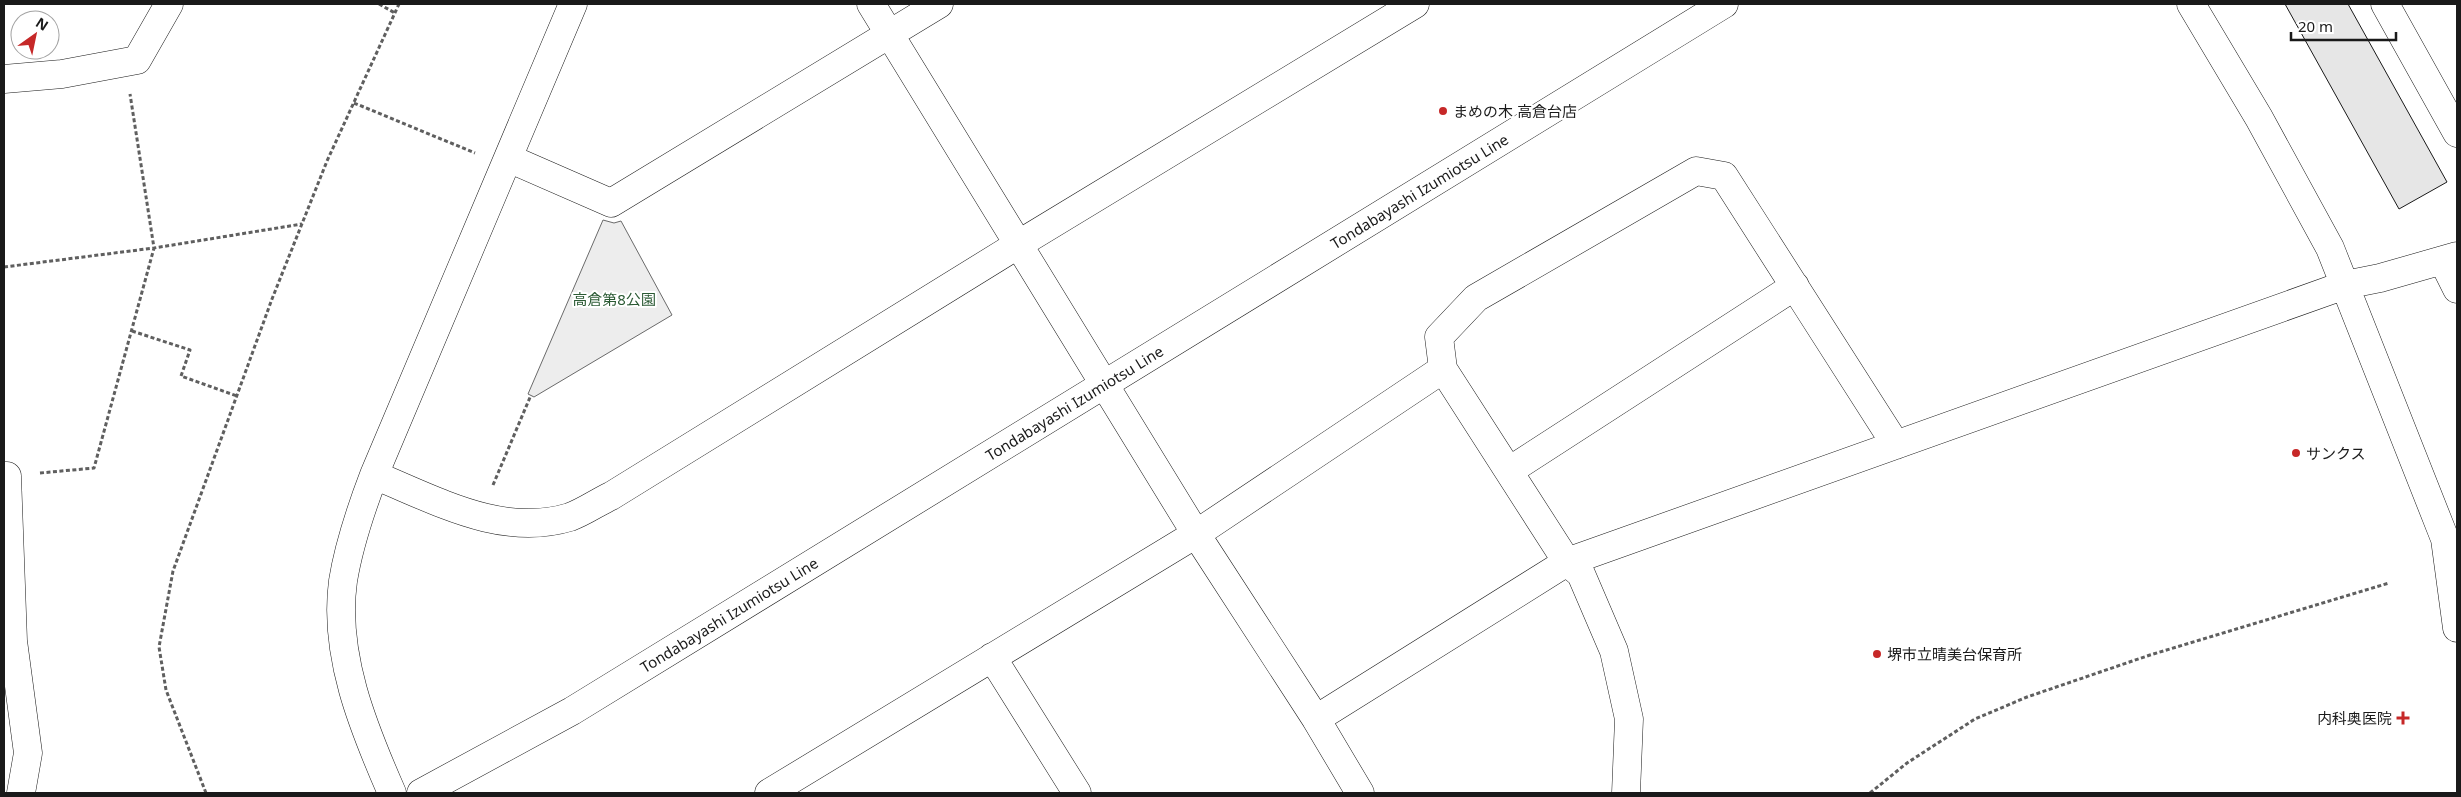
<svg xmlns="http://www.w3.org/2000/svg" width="2461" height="797" viewBox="0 0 2461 797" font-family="'Noto Sans','Noto Sans JP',sans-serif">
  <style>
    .built { fill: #ededed; stroke: #6a6a6a }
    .building { fill: #e6e6e6; stroke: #1a1a1a }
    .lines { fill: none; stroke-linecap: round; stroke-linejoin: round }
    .minor-casing { stroke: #1a1a1a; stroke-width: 29 }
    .major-casing { stroke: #1a1a1a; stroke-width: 29 }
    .path { stroke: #5f5f5f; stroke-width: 3; stroke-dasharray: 4 2.5; stroke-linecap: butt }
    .minor { stroke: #fff; stroke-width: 28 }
    .major { stroke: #fff; stroke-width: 28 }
    .poi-dot { fill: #c62828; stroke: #fff; stroke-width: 2 }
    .labels { text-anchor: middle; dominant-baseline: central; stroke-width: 4; stroke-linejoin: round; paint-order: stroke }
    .poi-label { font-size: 15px; fill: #1a1a1a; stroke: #fff; text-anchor: start }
    .street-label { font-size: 15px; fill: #1a1a1a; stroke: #fff }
    .park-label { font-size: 15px; fill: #2b5a34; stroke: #fff }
  </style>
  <rect width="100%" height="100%" fill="#fff"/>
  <path class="built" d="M603,220L614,223L621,221L672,315L534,397L528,394Z"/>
  <path class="building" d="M2285,4H2348L2447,182L2399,209Z"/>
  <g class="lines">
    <defs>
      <path id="minor" d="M871,4L1196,534L1316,719L1360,793
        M2191,4L2259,118L2330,248L2445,539L2457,628
        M2385,4L2457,133
        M4,79L62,74L137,60L169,4
        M508,158L611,203L939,4
        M2443,261L2457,289
        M1443,369L1439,337L1476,298L1696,171L1724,176L1896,445
        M1509,471L1795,286
        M374,475C436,500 501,538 570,517C584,512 598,502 611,496L1019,244L1415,4
        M4,476H7L13,641L28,753L21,793
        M992,657L1077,793
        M1316,719L1567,562L2345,285L2380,278L2457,256
        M392,793C363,727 333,654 343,581C349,544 361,509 374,475L573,4
        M769,793L1196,534L1443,369L1567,562L1581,574L1614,651L1629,719L1626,793"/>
      <g id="major">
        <path id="s1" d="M421,793L572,711L1724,4"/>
      </g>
    </defs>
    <use href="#minor" class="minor-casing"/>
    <use href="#major" class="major-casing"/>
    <path class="path" d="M379,4L395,13
      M354,103L475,153
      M4,267L154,248L302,224
      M132,331L190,350L181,376L237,396
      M40,473L94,468L154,248L130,94
      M493,485L531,395
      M206,793L166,690L159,647L173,571L272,299L327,161L399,4
      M1870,793L1907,763L1975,719L2027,697L2150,655L2389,583"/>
    <use href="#minor" class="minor"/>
    <use href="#major" class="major"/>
  </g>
  <g class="poi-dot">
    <circle cx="1443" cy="111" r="5"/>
    <circle cx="2296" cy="453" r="5"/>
    <circle cx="1877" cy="654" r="5"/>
    <path d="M2400.5 710.5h5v5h5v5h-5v5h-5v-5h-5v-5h5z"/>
  </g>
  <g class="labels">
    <g class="poi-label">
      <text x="1453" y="111">まめの木 高倉台店</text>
      <text x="2306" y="453">サンクス</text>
      <text x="1887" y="654">堺市立晴美台保育所</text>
      <text x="2392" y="718" text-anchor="end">内科奥医院</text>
    </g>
    <g class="street-label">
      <text stroke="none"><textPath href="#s1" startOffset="1166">Tondabayashi Izumiotsu Line</textPath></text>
      <text stroke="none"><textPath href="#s1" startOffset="761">Tondabayashi Izumiotsu Line</textPath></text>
      <text stroke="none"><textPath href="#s1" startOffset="356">Tondabayashi Izumiotsu Line</textPath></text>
    </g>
    <g class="park-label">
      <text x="614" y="299">高倉第8公園</text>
    </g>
  </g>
  <rect width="2461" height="797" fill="none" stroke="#1a1a1a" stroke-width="10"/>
  <g transform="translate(35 35) rotate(33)"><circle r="24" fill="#ffffff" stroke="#a3a3a3"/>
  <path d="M0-4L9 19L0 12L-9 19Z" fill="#c62828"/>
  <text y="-8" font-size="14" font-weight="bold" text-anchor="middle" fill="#1a1a1a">N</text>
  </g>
  <path d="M2291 32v8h105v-8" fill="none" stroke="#1a1a1a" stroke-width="2.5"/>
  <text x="2298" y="32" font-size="15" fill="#1a1a1a" stroke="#ffffff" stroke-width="4" paint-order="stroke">20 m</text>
</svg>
